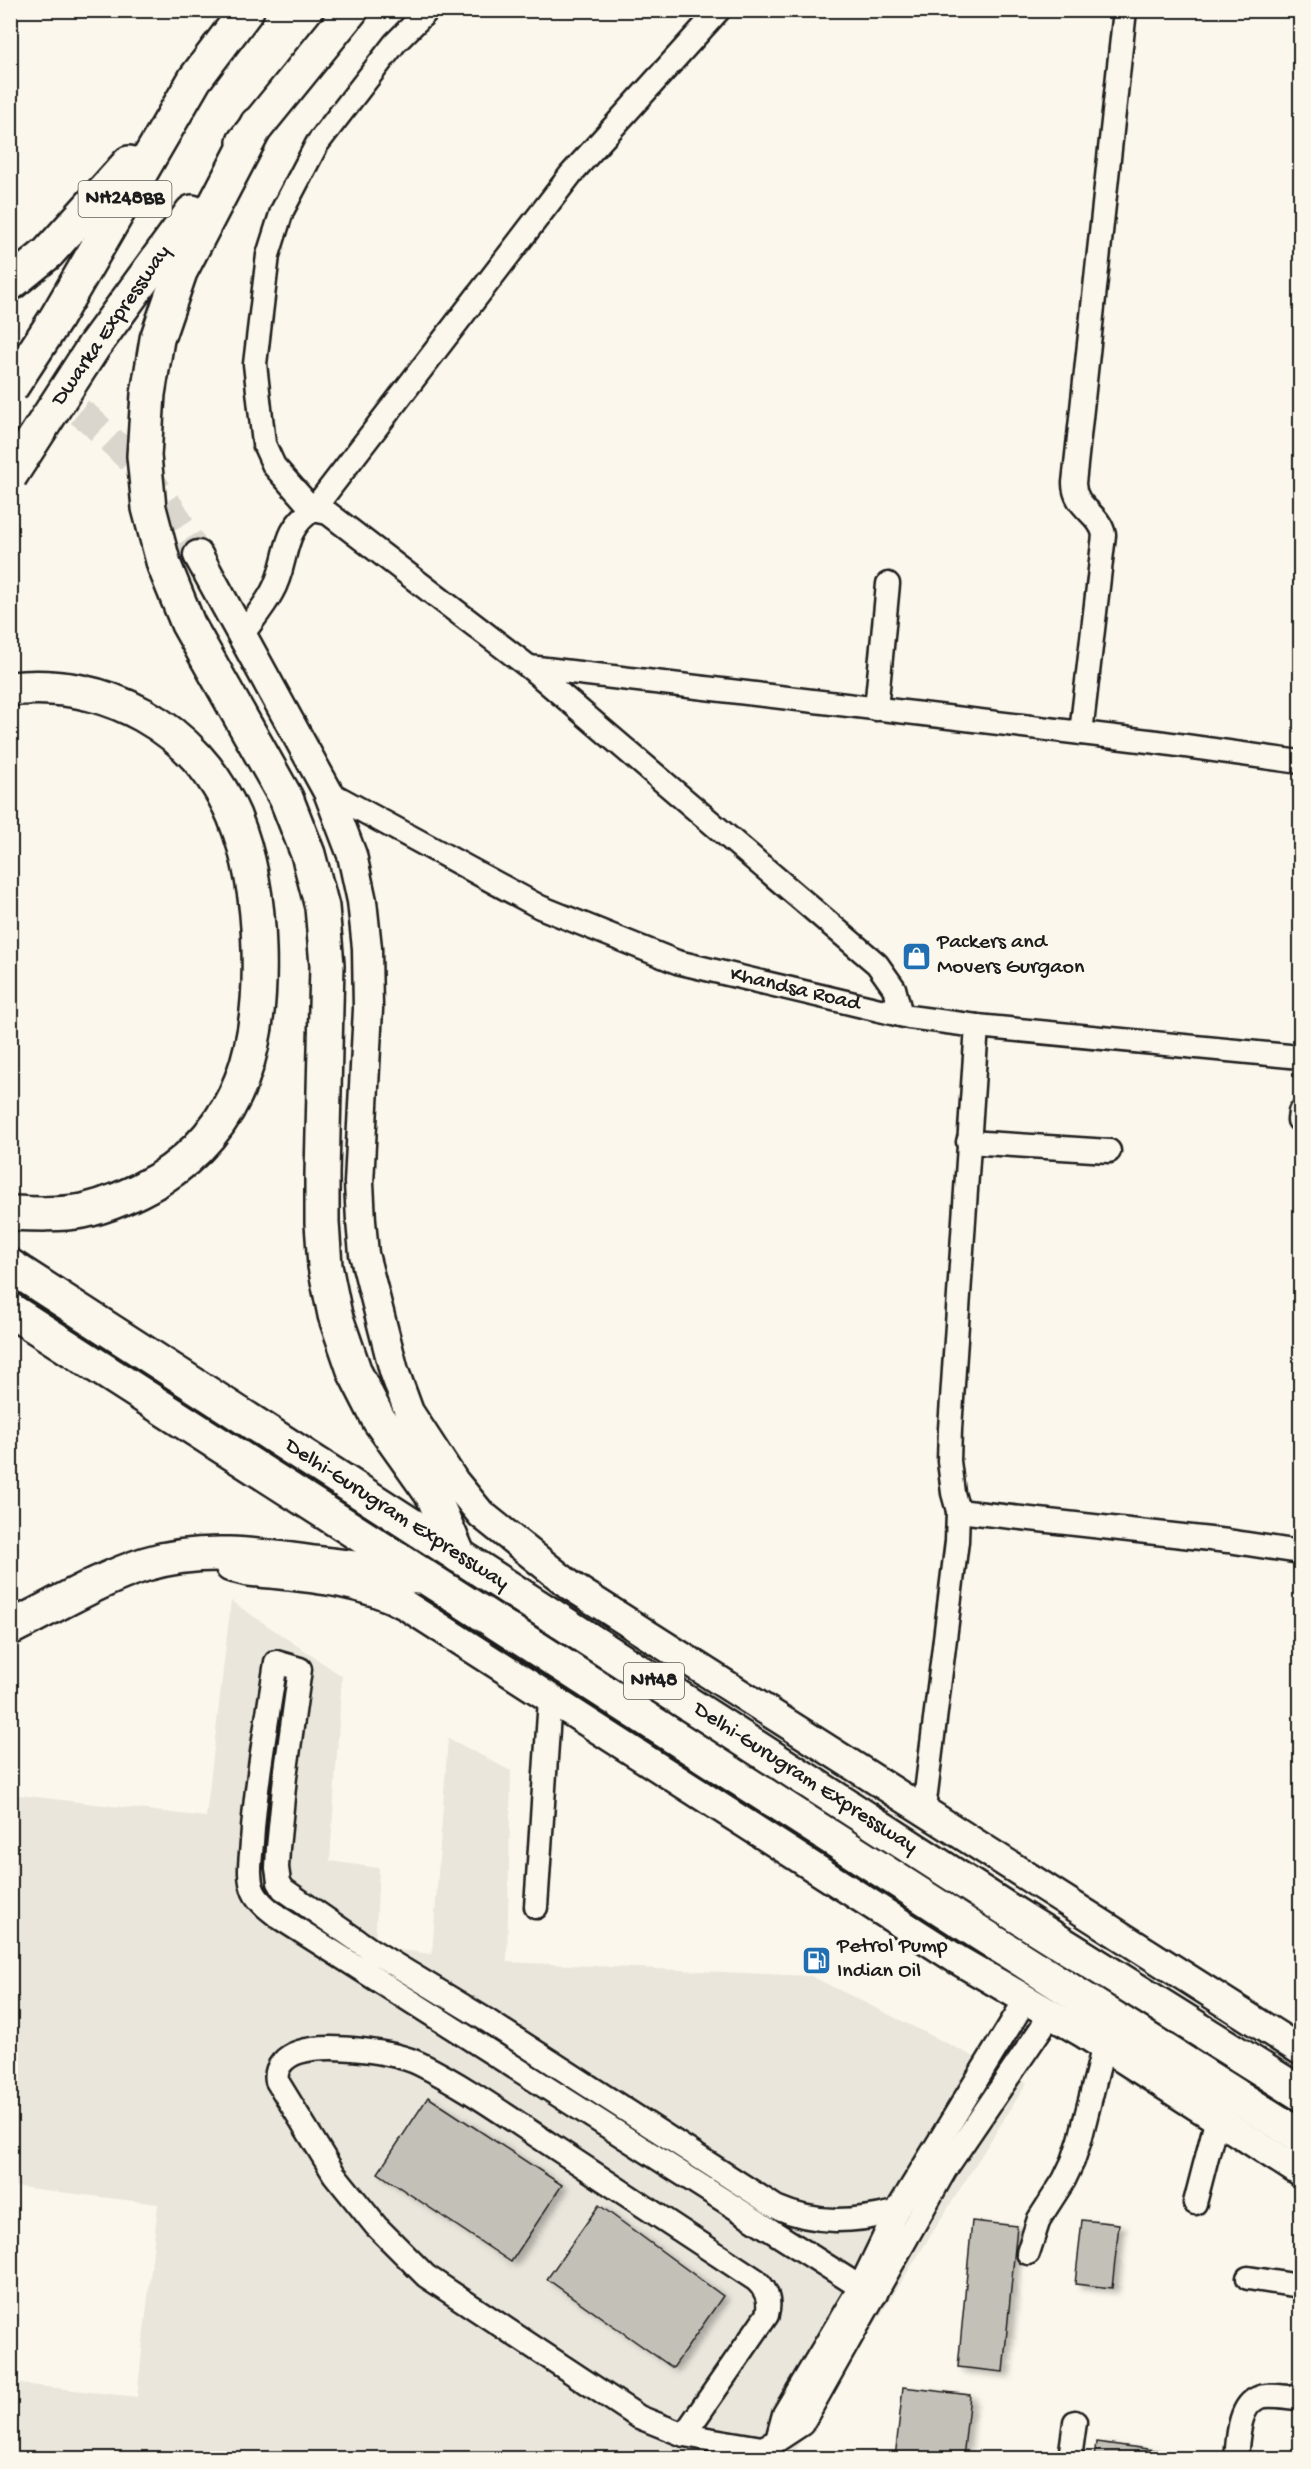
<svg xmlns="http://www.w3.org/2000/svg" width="1311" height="2469" viewBox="0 0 1311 2469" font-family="'Gochi Hand',sans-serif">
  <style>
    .built { fill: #eae6dc }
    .building { fill: #c3c0b8; stroke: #1c1c1c; stroke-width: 1.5; filter: url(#shadow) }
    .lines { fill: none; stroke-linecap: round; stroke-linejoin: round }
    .major-tunnel { stroke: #dad6cd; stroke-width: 28; stroke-dasharray: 28 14; stroke-linecap: butt }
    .minor-casing { stroke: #1c1c1c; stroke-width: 27 }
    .major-casing { stroke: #1c1c1c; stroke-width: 33 }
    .highway-casing { stroke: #1c1c1c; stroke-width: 38 }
    .minor { stroke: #fbf7ec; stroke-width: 22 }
    .major { stroke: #fbf7ec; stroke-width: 28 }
    .highway { stroke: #fbf7ec; stroke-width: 33 }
    .highway-bridge-casing { stroke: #1c1c1c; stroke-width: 38; stroke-linecap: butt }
    .highway-bridge { stroke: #fbf7ec; stroke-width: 33 }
    .labels { text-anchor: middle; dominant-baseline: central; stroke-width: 6; stroke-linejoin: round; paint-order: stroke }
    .shield { fill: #fbf7ec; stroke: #5f5e5a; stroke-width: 1.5 }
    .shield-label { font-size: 21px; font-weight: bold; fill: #1c1c1c }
    .street-label { font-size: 22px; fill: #1c1c1c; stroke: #fbf7ec }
    .poi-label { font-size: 22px; fill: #1c1c1c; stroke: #fbf7ec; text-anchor: start }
  </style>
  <defs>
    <filter id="shadow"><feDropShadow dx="6" dy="4" stdDeviation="3" flood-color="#0004"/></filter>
  </defs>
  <rect width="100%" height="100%" fill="#fbf7ec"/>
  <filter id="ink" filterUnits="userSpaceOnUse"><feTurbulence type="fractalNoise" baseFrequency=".0167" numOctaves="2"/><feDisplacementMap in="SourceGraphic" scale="12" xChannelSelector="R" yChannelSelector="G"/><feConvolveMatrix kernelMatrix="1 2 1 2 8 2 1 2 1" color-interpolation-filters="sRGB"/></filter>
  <g filter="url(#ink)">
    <path class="built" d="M231,1601L342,1676L330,1861L379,1868L375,1947L432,1954L448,1738L511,1771L507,1962L811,1976L1027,2083L790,2458H11V2383L137,2397L158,2204L11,2186V1794L206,1817Z"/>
    <path class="building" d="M428,2097L562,2185L511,2262L378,2173Z
      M599,2205L723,2296L673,2368L547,2279Z
      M1082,2220L1119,2224L1112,2288L1075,2284Z
      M972,2221L1017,2226L1003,2372L958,2367Z
      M903,2387L970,2395L963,2458H895Z
      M1096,2442L1177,2453L1176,2458H1094Z"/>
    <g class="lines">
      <path class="major-tunnel" d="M10,365L36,379L90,420L148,476L173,512L198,555"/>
      <defs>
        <g id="minor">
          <path d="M428,10L395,43L317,144L282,211L268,255L255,364L264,444L274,466L313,510L571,174L719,10"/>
          <path d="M242,635C252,621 264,607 272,592C289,563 280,530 313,510L328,513L529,667L877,964L894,988L901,1015"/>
          <path d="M529,667L1157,742L1300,762"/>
          <path d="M876,709L888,584"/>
          <path d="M1081,733L1104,535C1100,513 1074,508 1074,483L1125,10"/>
          <path id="s1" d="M328,792L540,907L677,962L909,1017L977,1026L1300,1057"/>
          <path d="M1299,1120L1300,1112"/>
          <path d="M968,1142L1109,1151"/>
          <path d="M958,1511L1228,1541L1300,1552"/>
          <path d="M924,1809L957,1541L958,1511L953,1493L949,1461L950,1429L977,1026"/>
          <path d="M536,1907L550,1699"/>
          <path d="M1195,2203L1217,2118"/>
          <path d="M1028,2253L1039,2219L1064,2180L1073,2161L1080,2140L1104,2045"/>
          <path d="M1248,2278L1300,2286"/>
          <path d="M876,2294L860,2287L280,1918C271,1911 259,1903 254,1892C247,1877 251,1858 252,1842C256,1781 267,1722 276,1662L300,1669L285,1777L278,1848L277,1868L279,1882L283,1889L371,1950L488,2021L776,2207C817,2225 853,2222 896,2212L1026,1999"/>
          <path d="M684,2435L767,2315C771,2300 766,2289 756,2280C687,2235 619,2190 551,2145C508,2117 465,2086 420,2064C393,2051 327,2043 299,2052C286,2056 274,2067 277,2081L334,2174L376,2226L426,2276L639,2417L684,2435L762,2448L773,2443L802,2424L945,2170L1051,2014"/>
          <path d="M777,2440L784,2414L860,2287L896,2212"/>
          <path d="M1070,2458L1075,2422"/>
          <path d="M1236,2458C1238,2441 1238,2406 1258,2398C1268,2393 1289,2398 1300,2398"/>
        </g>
        <path id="major" d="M198,555L328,792L352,855L362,901L367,948L368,1009L359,1183L361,1221L364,1254L394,1371L409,1412L454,1481L481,1514L571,1586L1300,2050
          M230,1567L246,1571C298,1577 358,1579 405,1605L958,1960L1085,2034L1300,2172"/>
        <g id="highway">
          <path d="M257,124L180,272L157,339L148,394L144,456L149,508L164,565L188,624L286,798L308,854L322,907L327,965L322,1174V1223L325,1266L335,1315L355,1373L379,1420L433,1496L459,1556"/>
          <path d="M244,142L351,10"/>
          <path d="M10,284L48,253L129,163"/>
          <path d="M55,320L195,79L247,10"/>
          <path d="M94,346L192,212"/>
          <path d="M10,689C105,678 196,727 234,816C251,858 258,904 259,949C262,1044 243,1126 158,1180C134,1194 109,1205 83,1211C59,1215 35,1214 10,1213"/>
          <path id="s2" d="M10,1266L1005,1908L1300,2093"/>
          <path d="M10,1310L978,1932L1300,2136"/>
          <path d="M10,1628C55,1606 99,1579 146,1564C202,1547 257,1555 313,1563C348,1567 383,1572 417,1577"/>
        </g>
      </defs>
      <use href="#minor" class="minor-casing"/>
      <use href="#major" class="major-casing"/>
      <use href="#highway" class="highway-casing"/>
      <use href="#minor" class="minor"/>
      <use href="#major" class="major"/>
      <use href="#highway" class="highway"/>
      <defs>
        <path id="highway-bridge" d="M10,389L55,320
          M10,476L94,346"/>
      </defs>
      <use href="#highway-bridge" class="highway-bridge-casing"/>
      <use href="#highway-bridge" class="highway-bridge"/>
    </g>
  </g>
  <defs>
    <symbol id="shop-square" viewBox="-11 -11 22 22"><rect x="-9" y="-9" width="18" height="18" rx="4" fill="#1f6fb2" stroke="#fbf7ec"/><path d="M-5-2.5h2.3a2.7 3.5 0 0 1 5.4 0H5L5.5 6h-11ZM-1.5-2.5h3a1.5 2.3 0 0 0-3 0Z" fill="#fff"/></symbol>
    <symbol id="fuel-square" viewBox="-11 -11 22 22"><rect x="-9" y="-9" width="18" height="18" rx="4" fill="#1f6fb2" stroke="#fbf7ec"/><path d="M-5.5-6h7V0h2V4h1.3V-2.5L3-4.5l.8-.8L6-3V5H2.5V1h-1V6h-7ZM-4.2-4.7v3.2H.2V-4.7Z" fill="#fff"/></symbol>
  </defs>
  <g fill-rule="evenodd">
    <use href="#shop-square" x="900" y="940" width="33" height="33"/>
    <use href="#fuel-square" x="800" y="1944" width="33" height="33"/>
  </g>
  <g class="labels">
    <g class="shield">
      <rect x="78.5" y="181" width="93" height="36" rx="4.5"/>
      <rect x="624" y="1663" width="60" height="36" rx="4.5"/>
    </g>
    <g class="shield-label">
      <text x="125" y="199">NH248BB</text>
      <text x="654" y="1681">NH48</text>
    </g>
    <g class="street-label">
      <text transform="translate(112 326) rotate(-55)">Dwarka Expressway</text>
      <text stroke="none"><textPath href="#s1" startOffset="510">Khandsa Road</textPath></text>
      <text stroke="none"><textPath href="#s2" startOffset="460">Delhi-Gurugram Expressway</textPath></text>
      <text stroke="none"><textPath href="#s2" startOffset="946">Delhi-Gurugram Expressway</textPath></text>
    </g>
    <g class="poi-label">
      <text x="937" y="943">Packers and<tspan x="937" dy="25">Movers Gurgaon</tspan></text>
      <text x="837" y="1947">Petrol Pump<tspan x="837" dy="25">Indian Oil</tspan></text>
    </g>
  </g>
  <rect width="1311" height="2469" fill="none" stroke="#fbf7ec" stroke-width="36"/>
  <rect x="18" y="18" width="1275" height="2433" fill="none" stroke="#1c1c1c" stroke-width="2" filter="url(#ink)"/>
</svg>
